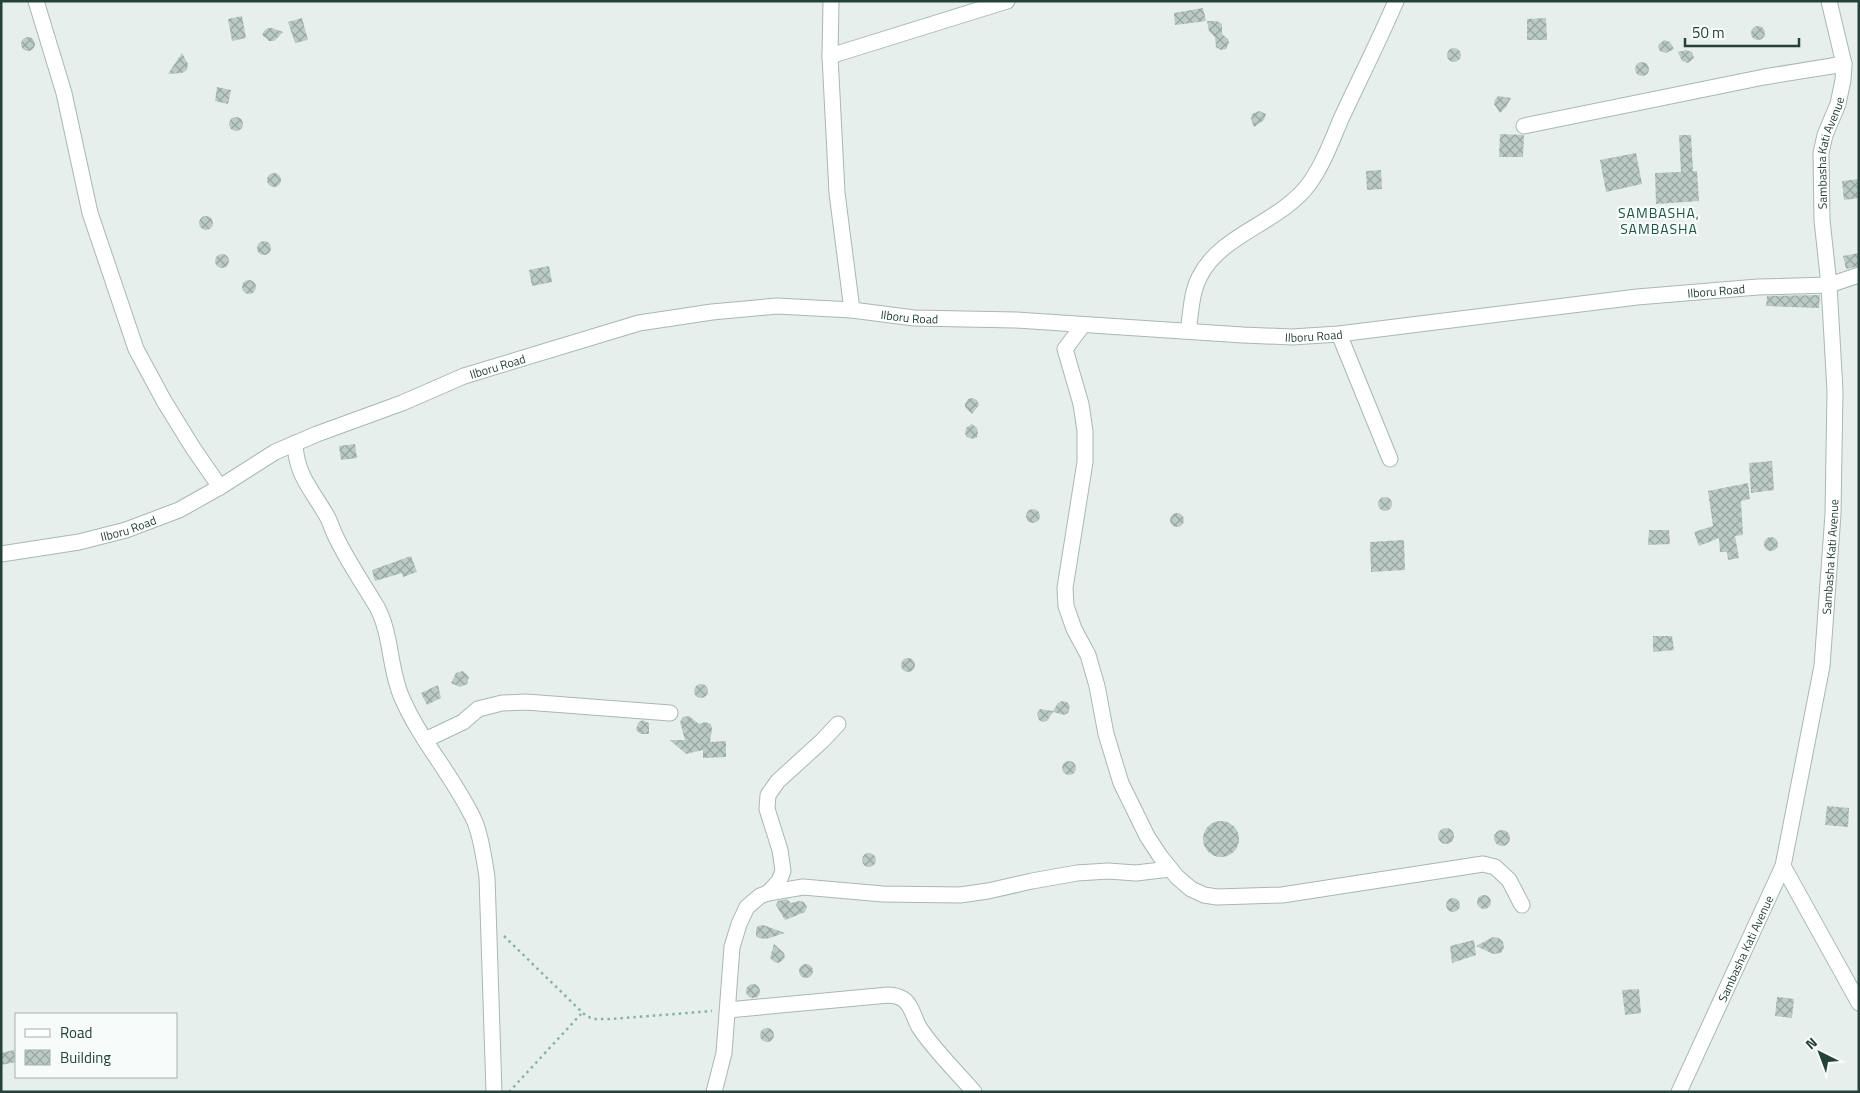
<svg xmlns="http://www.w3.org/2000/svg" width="1860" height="1093" viewBox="0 0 1860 1093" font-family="'Titillium Web',sans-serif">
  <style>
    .building { fill: url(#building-cross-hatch) }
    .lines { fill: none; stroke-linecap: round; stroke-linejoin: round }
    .street-casing { stroke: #a8b8b2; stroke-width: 17 }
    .path { stroke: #86b3a5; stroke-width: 2.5; stroke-dasharray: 2.5 4; stroke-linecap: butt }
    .street { stroke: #fff; stroke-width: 15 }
    .labels { text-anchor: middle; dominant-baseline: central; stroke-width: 4.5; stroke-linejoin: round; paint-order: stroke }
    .street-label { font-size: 12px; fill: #24423a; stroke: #f7fbf9 }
    .neighbourhood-label { font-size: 14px; letter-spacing: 1px; fill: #1f5548; stroke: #f7fbf9 }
  </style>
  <defs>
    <pattern id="building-cross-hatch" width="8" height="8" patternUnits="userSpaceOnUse" patternTransform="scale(1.25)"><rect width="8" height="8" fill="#bbcac4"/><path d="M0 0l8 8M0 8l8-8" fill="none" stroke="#98a6a0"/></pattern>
  </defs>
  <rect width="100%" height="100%" fill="#e6efeb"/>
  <path class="building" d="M1203,8L1206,21L1175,25L1174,13Z
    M242,16L246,38L232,41L228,19Z
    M302,18L308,40L295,43L288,22Z
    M1546,18L1547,40H1527V19Z
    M1207,21H1217L1222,24V34L1228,39L1229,43L1226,49L1221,50L1216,47L1215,37L1209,31Z
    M1751 33a7 7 0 1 1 14 0a7 7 0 1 1-14 0Z
    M269,28H272L283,32L274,41H269L262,35L265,30Z
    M21 44a7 7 0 1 1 14 0a7 7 0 1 1-14 0Z
    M1664,40L1670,42L1674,49L1666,53L1660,51L1658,46L1659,44Z
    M1447 55a7 7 0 1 1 14 0a7 7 0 1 1-14 0Z
    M1686,50L1692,52L1694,58L1688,63L1682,61L1678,52Z
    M182,53L188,64L187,70L182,73L168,74Z
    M1635 69a7 7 0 1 1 14 0a7 7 0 1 1-14 0Z
    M217,87L231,90L228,104L215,101Z
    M1498,96L1511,98L1506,107L1500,113L1494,104L1495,100Z
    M1259,111L1266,114L1264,120L1254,127L1251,119L1252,114Z
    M229 124a7 7 0 1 1 14 0a7 7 0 1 1-14 0Z
    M1500,134L1524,135L1523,157H1499Z
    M1679,135H1691L1693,171H1697L1699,201L1656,204L1655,173L1681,172Z
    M1636,153L1642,184L1606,192L1600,160Z
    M1381,170L1382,189L1367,190L1366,171Z
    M267 180a7 7 0 1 1 14 0a7 7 0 1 1-14 0Z
    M1859,179V198L1844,200L1842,181Z
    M199 223a7 7 0 1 1 14 0a7 7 0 1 1-14 0Z
    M257 248a7 7 0 1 1 14 0a7 7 0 1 1-14 0Z
    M1859,253V266L1846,269L1843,256Z
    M215 261a7 7 0 1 1 14 0a7 7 0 1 1-14 0Z
    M549,266L552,282L532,286L529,270Z
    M242 287a7 7 0 1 1 14 0a7 7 0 1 1-14 0Z
    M1820,295L1819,308L1766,306L1767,296Z
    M973,398L977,400L979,405L972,414L965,407V404L968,399Z
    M972,424L977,428L978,432L977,437L973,439L967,437L965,434L966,428Z
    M355,444L357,458L341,460L339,446Z
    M1772,461L1774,490L1751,493L1749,463Z
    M1748,483L1750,499L1741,501L1743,535L1735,536L1739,558L1728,560L1727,552H1720L1719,538L1699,546L1694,532L1713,526L1708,491Z
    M1378 504a7 7 0 1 1 14 0a7 7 0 1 1-14 0Z
    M1026 516a7 7 0 1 1 14 0a7 7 0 1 1-14 0Z
    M1170 520a7 7 0 1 1 14 0a7 7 0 1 1-14 0Z
    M1649,530H1669L1670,544L1648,545Z
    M1764 544a7 7 0 1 1 14 0a7 7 0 1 1-14 0Z
    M1404,540L1405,570L1371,572L1370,542Z
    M411,556L417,572L403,577L402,573L375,581L372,570Z
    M1653,636H1672L1674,650L1653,652Z
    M901 665a7 7 0 1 1 14 0a7 7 0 1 1-14 0Z
    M463,671L469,677L467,684L460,687L451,683L456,673Z
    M694 691a7 7 0 1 1 14 0a7 7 0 1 1-14 0Z
    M438,685L441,698L427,705L421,693Z
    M1062,701L1067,702L1070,706L1068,713L1064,715L1053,712L1047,721L1043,722L1039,720L1037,714L1040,709L1053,711L1058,703Z
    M689,716L699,724L705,722L711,724L712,729L710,742L726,741V757L703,758V750L686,754L670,740H685L680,722L683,717Z
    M642,720L649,723V734H641L636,730L638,723Z
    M1062 768a7 7 0 1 1 14 0a7 7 0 1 1-14 0Z
    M1827,806L1849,808L1848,827L1825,825Z
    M1203 839a18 18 0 1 1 36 0a18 18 0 1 1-36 0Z
    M1438 836a8 8 0 1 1 16 0a8 8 0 1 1-16 0Z
    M1494 838a8 8 0 1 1 16 0a8 8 0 1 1-16 0Z
    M862 860a7 7 0 1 1 14 0a7 7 0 1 1-14 0Z
    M1477 902a7 7 0 1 1 14 0a7 7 0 1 1-14 0Z
    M1446 905a7 7 0 1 1 14 0a7 7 0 1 1-14 0Z
    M787,899L791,903L799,901L804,902L807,907L805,912L785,920L776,905L778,901Z
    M763,925L785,933L766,939L759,938L756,936V929L758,926Z
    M1493,937L1499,938L1503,942L1504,948L1501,953L1493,954L1476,946Z
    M1474,940L1476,955L1452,963L1450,946Z
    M774,944L784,953L785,958L779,963L774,962L770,958Z
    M799 971a7 7 0 1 1 14 0a7 7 0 1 1-14 0Z
    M746 991a7 7 0 1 1 14 0a7 7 0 1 1-14 0Z
    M1639,989L1641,1013L1625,1015L1622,990Z
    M1777,997L1794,999L1792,1018L1775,1016Z
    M760 1035a7 7 0 1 1 14 0a7 7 0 1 1-14 0Z
    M14,1050L16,1062L1,1065V1053Z"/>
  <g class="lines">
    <defs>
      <g id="street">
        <path d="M36,1L64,93L90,213L136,349L164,401L193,448L220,487"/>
        <path d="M831,1L830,56L837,193L852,310"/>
        <path d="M830,56L1007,1"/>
        <path d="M1524,126L1764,77L1844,64"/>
        <path d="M1083,325L1065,349L1081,404L1085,431V462L1065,588L1066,606L1074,629L1088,655L1097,686L1106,734L1121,783L1147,836L1160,856L1177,877L1191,889L1204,895L1217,897L1282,895L1483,864L1495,867L1509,880L1522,905"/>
        <path d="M1188,331C1191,314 1191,292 1200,276C1221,234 1280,223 1309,184C1323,165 1332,140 1341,119C1359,80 1379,41 1396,1"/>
        <path d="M1339,334L1390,459"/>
        <path d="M295,443C296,476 313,491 328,518C331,524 333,532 337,539C348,562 364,585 377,607C392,635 389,669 402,698C421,742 455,778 475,822C482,840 484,859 487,877L494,1092"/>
        <path id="s1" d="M1,554L79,542L126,530L179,510L220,487L275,452L317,434L402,403L464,376L639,323L712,312L777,306L852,310L914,318L1016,320L1243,335L1292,337L1339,334L1637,297L1758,287L1829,285L1859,275"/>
        <path d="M425,740L463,722L478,709L502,703L526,702L670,713"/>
        <path d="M1783,866L1859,1003"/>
        <path d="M768,893L779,881L783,871L780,850L767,809L768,795L778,781L822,741L838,724"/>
        <path d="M728,1010L878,996C886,995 894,994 901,998C911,1002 914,1018 919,1027C934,1050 956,1071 974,1092"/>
        <path d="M714,1092L724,1053L732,947L739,924L747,907L760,896L768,893L803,887L883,894L960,895L988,891L1032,881L1077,873L1108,871L1136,873L1170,869"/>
        <path id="s2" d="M1679,1092L1783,866L1822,666L1833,514L1835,391L1829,285L1822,220L1821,153L1825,135L1838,104L1843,80L1844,64L1829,1"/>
      </g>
    </defs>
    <use href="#street" class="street-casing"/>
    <path class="path" d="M504,936L586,1016L594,1019H611L712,1011
      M509,1092L581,1014"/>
    <use href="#street" class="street"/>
  </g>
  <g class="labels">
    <g class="street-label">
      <text stroke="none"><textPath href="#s2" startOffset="968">Sambasha Kati Avenue</textPath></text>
      <text stroke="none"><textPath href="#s1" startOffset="1765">Ilboru Road</textPath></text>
      <text stroke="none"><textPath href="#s1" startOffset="955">Ilboru Road</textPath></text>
      <text stroke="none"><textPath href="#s1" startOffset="1360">Ilboru Road</textPath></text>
      <text stroke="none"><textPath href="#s1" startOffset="535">Ilboru Road</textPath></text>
      <text stroke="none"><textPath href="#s1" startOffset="130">Ilboru Road</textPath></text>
      <text stroke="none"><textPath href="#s2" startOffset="562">Sambasha Kati Avenue</textPath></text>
      <text stroke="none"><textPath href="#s2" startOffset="158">Sambasha Kati Avenue</textPath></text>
    </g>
    <g class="neighbourhood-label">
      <text x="1659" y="212">SAMBASHA,<tspan x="1659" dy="16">SAMBASHA</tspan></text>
    </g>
  </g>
  <rect width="1860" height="1093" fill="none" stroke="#24423a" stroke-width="5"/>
  <rect x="15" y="1013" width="162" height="65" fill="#f7fbf9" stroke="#a3b1ad"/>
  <rect x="25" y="1029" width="25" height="8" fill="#ffffff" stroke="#a3b1ad"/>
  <text x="60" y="1038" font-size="15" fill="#24423a">Road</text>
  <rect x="25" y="1050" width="25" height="15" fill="url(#building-cross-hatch)" stroke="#a3b1ad"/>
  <text x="60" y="1063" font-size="15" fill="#24423a">Building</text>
  <g transform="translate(1820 1053) rotate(318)" stroke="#f7fbf9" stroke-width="4" paint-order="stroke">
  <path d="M0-4L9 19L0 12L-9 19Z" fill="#24423a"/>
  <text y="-8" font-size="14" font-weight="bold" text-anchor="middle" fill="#24423a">N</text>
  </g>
  <path d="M1685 38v8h114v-8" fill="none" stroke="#24423a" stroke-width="2.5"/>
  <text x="1692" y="38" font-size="15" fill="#24423a" stroke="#f7fbf9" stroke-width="4" paint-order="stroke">50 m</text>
</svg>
